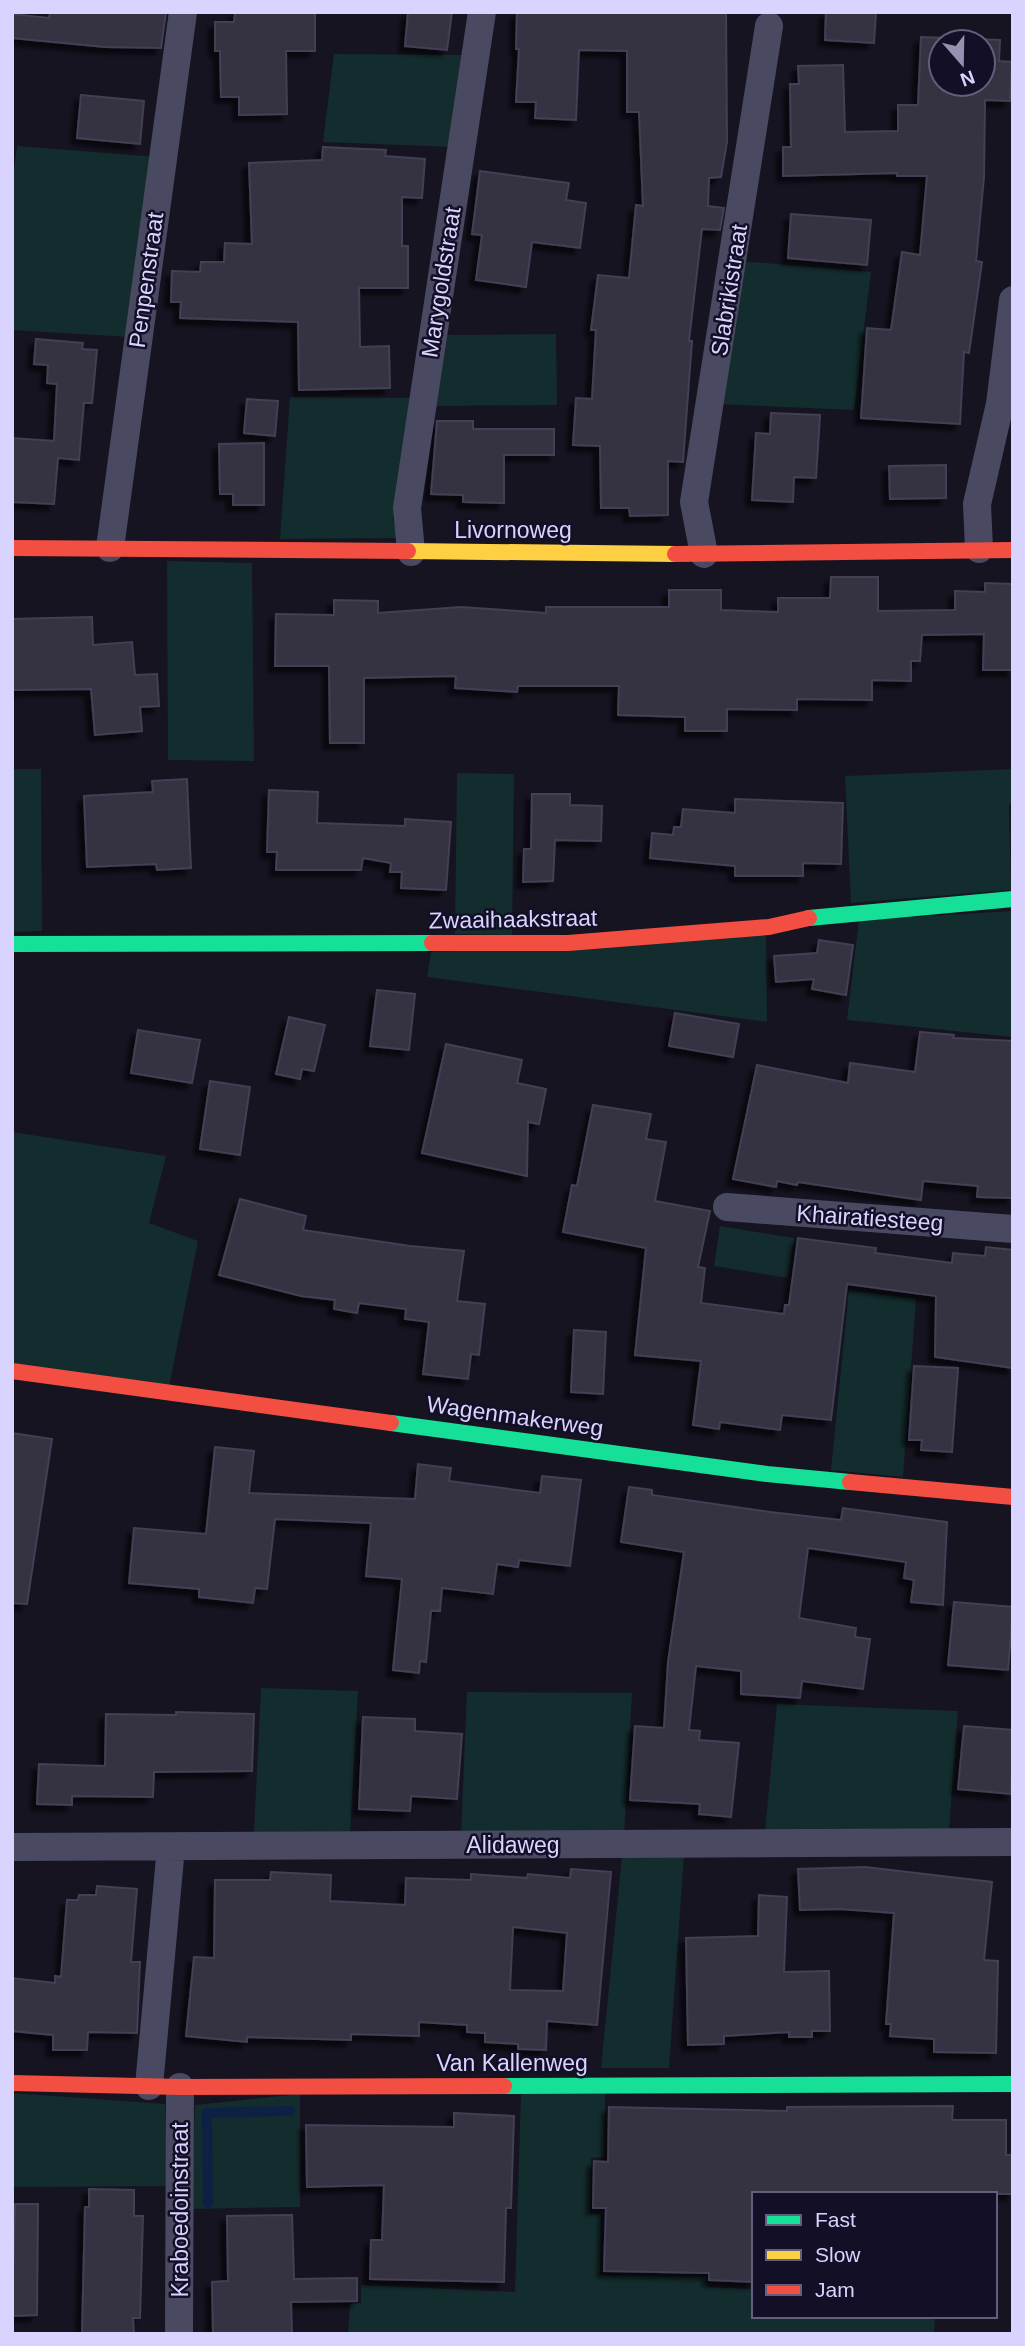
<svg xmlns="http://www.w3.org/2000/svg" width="1025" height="2346" viewBox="0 0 1025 2346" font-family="Arial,sans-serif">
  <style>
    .green { fill: #132c2d }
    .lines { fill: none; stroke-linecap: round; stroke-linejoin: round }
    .stream { stroke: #0d2144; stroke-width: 10 }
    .building { fill: #343243; stroke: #433f54; stroke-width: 2; fill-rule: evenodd; filter: url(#shadow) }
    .street { stroke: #4a4962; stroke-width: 28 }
    .fast { stroke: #16e098; stroke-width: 16 }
    .slow { stroke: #ffcf43; stroke-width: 16 }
    .jam { stroke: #f24e42; stroke-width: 16 }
    .labels { text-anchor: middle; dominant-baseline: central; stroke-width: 5; stroke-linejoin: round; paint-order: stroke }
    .street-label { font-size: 23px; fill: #d9d4ff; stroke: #130f26 }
  </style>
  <defs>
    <filter id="shadow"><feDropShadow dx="-6" dy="6" stdDeviation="2" flood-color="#0009"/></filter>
  </defs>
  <rect width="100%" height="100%" fill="#161421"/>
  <path class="green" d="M334,54L468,55L454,147L323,142Z
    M17,146L157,157L130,337L12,330V185Z
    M740,261L871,272L854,410L718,404Z
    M556,334L557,405L431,406L443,335Z
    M290,397L413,398L393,518L397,538L280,539Z
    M167,561L252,563L254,761L168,760Z
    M12,769H41L42,931L12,932Z
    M1013,769V803L1009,805L1011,890L851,903L845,776Z
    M457,773L514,774L512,935L455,934Z
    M1013,911V1037L847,1020L859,920Z
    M766,934L767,1022L427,977L431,952Z
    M12,1132L166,1156L149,1223L198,1241L169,1387L12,1366Z
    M720,1226L794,1238L788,1278L714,1266Z
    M849,1290L916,1299L903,1477L831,1470Z
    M261,1688L358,1691L350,1834L254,1832Z
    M467,1692L632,1693L624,1836H461Z
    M777,1704L958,1711L949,1829L765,1832Z
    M684,1854L669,2068H601L622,1856Z
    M12,2093L165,2104L168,2186L12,2187Z
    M300,2094V2207L191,2209L195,2105Z
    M521,2094H605L604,2157L591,2158L590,2214H601L600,2275L706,2277L707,2287L754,2289V2316H935L934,2334H348L350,2304L361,2303V2285L515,2292Z"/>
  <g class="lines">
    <path class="stream" d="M208,2203L207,2113L290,2111"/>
  </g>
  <path class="building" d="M50,12H166L161,48L105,47L12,38V14L49,18Z
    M235,12H315V51H286L287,114L239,115V97H221L220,51H215V22H234Z
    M408,12H452L447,50L405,46Z
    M517,12H726L727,142L721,177L709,178L708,206L724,208L720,230L702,229L689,341H692L683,462L668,461V515L630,516L629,508H601L600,446L573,445L576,398L592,399L596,330H591L598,275L629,278L636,205L643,206L639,112H627V51L579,50L576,120L535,118L536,102H516L519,49H516Z
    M826,12H876L874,43L825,40Z
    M921,37L1000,40L999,61L1012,62L1010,101L985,100L984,177L976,261L982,262L969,353L964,352L960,424L861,418L867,328L891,330L902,252L920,255L927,176H897V173L783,176V147H791L790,84H799L798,66L843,65L845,132L898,131V105H918ZM941,42H983V84H941Z
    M81,95L144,101L140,144L77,138Z
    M323,147L386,150L385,156L425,159L422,198L402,197V246H408V288H359L360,347L389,346L390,388L299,390L298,322L180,318L181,302H171L172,271L200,272L201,262H224L225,243L252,244L249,163L322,160Z
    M480,171L569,183L566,200L586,203L580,248L532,242L526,287L476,280L482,235L472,234Z
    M791,214L871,220L867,265L788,258Z
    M36,339L83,343L82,349L97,350L92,403H84L79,460L58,458L54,504L12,502V438L54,441L57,384L47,383L48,365L34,364Z
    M247,399L278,401L275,436L244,433Z
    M771,413L820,415L816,478L794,477L793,502L752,500L756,433L770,434Z
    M437,421H473V429H554V455H504V503L463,502V495L431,494Z
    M264,443V505H233V494H220L219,444Z
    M946,465V498L890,499L889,466Z
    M831,577H878V611L955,610V591L985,592V583L1013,584V670H983L984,634L922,635L920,661H911V681L872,680V700L797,699V710L727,709V731H685V717L618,715L619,686H518L517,692L455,688L456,676L364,678V743H330L329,666H275L276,614L334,615V600L378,601V613L461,607L546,613V607H669V590H721V610L778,612V598H830Z
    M92,617L93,645L132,642L135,675L157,674L159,706L140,707L142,731L95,735L91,689L12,690V619Z
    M187,779L191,868L157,870L156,864L87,867L84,796L153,792L152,781Z
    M269,790L318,792L317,823L405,826V819L451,822L446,890L401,888L402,872H390L391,863L363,858L361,870H276L277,852H267Z
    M532,794H570V805L602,806L601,841L555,840L553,881L523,882L524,849H531Z
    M735,799L843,803L841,864L803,863V876H735V866L650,858L652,833L673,835L674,827H681L683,809L735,813Z
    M819,940L853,945L846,995L812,989L814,979L776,982L774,956L817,953Z
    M377,990L415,994L409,1050L370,1046Z
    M675,1013L739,1024L733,1057L669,1046Z
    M289,1017L325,1025L314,1071L302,1069L300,1079L276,1074Z
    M138,1030L200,1040L192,1083L131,1073Z
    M920,1032L954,1035L953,1038L1013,1041V1198L977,1197L978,1186L923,1181L921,1200L798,1182L797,1185L777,1181L776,1187L733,1179L757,1065L848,1083L850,1063L915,1072Z
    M446,1044L522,1060L517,1083L546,1089L539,1124L528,1122L527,1176L422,1153Z
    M210,1081L250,1087L240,1155L200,1149Z
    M593,1105L651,1114L646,1139L666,1142L655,1201L710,1211L698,1267L705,1268L701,1303L784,1314L785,1305H789L798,1238L876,1248L875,1253L952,1263L953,1253L985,1256L986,1247L1013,1250V1368L935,1357L936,1296L847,1284L831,1420L782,1415L780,1430L720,1422L719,1429L693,1425L701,1361L635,1355L646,1248L563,1232L572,1185L577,1186Z
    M240,1199L306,1216L303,1230L410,1246L464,1251L457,1301L485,1304L479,1355L471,1354L468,1379L423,1374L429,1322L405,1319L406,1309L359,1303L357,1313L334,1309L335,1300L301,1296L219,1275Z
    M574,1330L606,1332L603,1394L571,1392Z
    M914,1366L958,1368L952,1452L921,1450L922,1440H909Z
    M12,1433L52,1439L27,1604L12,1603Z
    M215,1447L254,1451L249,1493L415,1499L418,1464L451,1468L449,1481L540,1493L542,1476L581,1480L570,1566L519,1560L518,1567L497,1564L493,1594L442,1588L440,1611H431L426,1662L420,1661L419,1673L393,1670L402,1579L366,1576L371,1523L275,1519L267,1589L255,1588L253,1603L199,1597V1589L129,1583L134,1528L206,1534Z
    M629,1487L652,1490V1495L770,1512L841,1520L843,1508L947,1522L943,1605L911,1602L914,1580L904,1578L906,1562L808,1548L799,1618L856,1628L855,1637L870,1639L863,1689L802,1681L800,1698L741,1694V1671L696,1666L689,1730L700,1731L699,1740L739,1743L731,1817L699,1814L700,1804L630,1800L635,1726L664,1728L668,1662L684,1552L621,1542Z
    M954,1602L1013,1607L1008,1670L948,1665Z
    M176,1712L254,1714L252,1771L154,1772L153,1797L72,1796V1805L37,1804L39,1764L105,1766L106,1714L176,1715Z
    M363,1717L415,1719V1731L462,1734L457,1799L411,1796L410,1811L359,1809Z
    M964,1726L1013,1730L1011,1794L958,1789Z
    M865,1867L992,1882L984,1960L998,1961L996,2053L934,2052V2039L890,2036L891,2024H886L894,1913L840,1909L800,1910L798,1869Z
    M571,1869L611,1872L597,2025L547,2021L546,2050L518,2049V2044L485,2042V2033L467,2032V2025L419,2022V2036L351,2034V2040L247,2037V2042L186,2036L194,1957L214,1958L215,1880H270L271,1872L331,1875L330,1901L405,1905L406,1878L471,1880V1874L527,1878L528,1874L570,1878ZM513,1927L567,1933L563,1991L510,1990Z
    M97,1886L137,1889L131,1962H140L137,2033L88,2032L87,2050H53V2035L12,2031V1978L55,1983V1976L61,1977L67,1900H78L79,1895H96Z
    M759,1895L787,1897L784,1972L829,1971L830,2031H812V2037H789V2032L724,2036V2044L688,2045L686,1938L758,1936Z
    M953,2106L952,2120H1006V2155H1013V2194H754V2282L709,2280V2273L604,2271L606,2208H593L594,2161L608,2162L609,2107L787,2111V2107Z
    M454,2113L514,2116L511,2208H506L504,2282L370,2279L371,2240H382L384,2185L307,2187L306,2125L454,2127Z
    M89,2189L134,2190V2216H143L140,2318H133L134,2334H82L85,2207H89Z
    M15,2204H38L37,2315L12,2316Z
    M292,2215L294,2279L357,2278V2301L291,2302L292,2334H213L212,2282L228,2281L227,2216Z"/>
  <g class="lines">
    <path class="street" d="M110,548L183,12
      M979,549L977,504L1000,404L1013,300
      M411,552L407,508L482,12
      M704,554L694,502L769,26
      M727,1207L1013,1229
      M12,1847L1013,1842
      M149,2086L171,1847
      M179,2334L180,2087"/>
    <path class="fast" d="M809,918L1013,899
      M12,944L432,943
      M391,1423L767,1474L850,1482
      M504,2086L1013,2084"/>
    <path class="slow" d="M408,551L675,554"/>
    <path class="jam" d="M12,548L408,551
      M675,554L1013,550
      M432,943H568L769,927L809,918
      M12,1371L391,1423
      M850,1482L1013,1497
      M12,2083L180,2087L504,2086"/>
  </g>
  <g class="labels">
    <g class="street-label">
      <text transform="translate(146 280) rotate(-82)">Penpenstraat</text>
      <text transform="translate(441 282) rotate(-81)">Marygoldstraat</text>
      <text transform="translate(729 290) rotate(-81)">Slabrikistraat</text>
      <text x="513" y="530">Livornoweg</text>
      <text transform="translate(513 919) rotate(-1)">Zwaaihaakstraat</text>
      <text transform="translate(870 1218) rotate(4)">Khairatiesteeg</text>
      <text transform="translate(515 1416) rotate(8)">Wagenmakerweg</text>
      <text x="513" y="1845">Alidaweg</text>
      <text x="512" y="2063">Van Kallenweg</text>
      <text transform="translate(180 2210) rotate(-90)">Kraboedoinstraat</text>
    </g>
  </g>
  <rect width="1025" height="2346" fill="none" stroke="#d9d4ff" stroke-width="28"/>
  <rect x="752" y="2192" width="245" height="126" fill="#130f26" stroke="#625e7d" stroke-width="2"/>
  <rect x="766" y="2215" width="35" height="10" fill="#16e098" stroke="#625e7d" stroke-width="2"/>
  <text x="815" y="2227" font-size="21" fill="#d9d4ff">Fast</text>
  <rect x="766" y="2250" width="35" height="10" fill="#ffcf43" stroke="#625e7d" stroke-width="2"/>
  <text x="815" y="2262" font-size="21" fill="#d9d4ff">Slow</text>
  <rect x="766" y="2285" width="35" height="10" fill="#f24e42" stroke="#625e7d" stroke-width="2"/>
  <text x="815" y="2297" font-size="21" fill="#d9d4ff">Jam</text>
  <g transform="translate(962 63) rotate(160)"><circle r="33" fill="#130f26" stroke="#625e7d" stroke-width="2"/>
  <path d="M0-5L12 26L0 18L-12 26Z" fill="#9591b1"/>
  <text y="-10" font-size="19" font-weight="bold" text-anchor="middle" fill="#d9d4ff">N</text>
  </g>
</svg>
